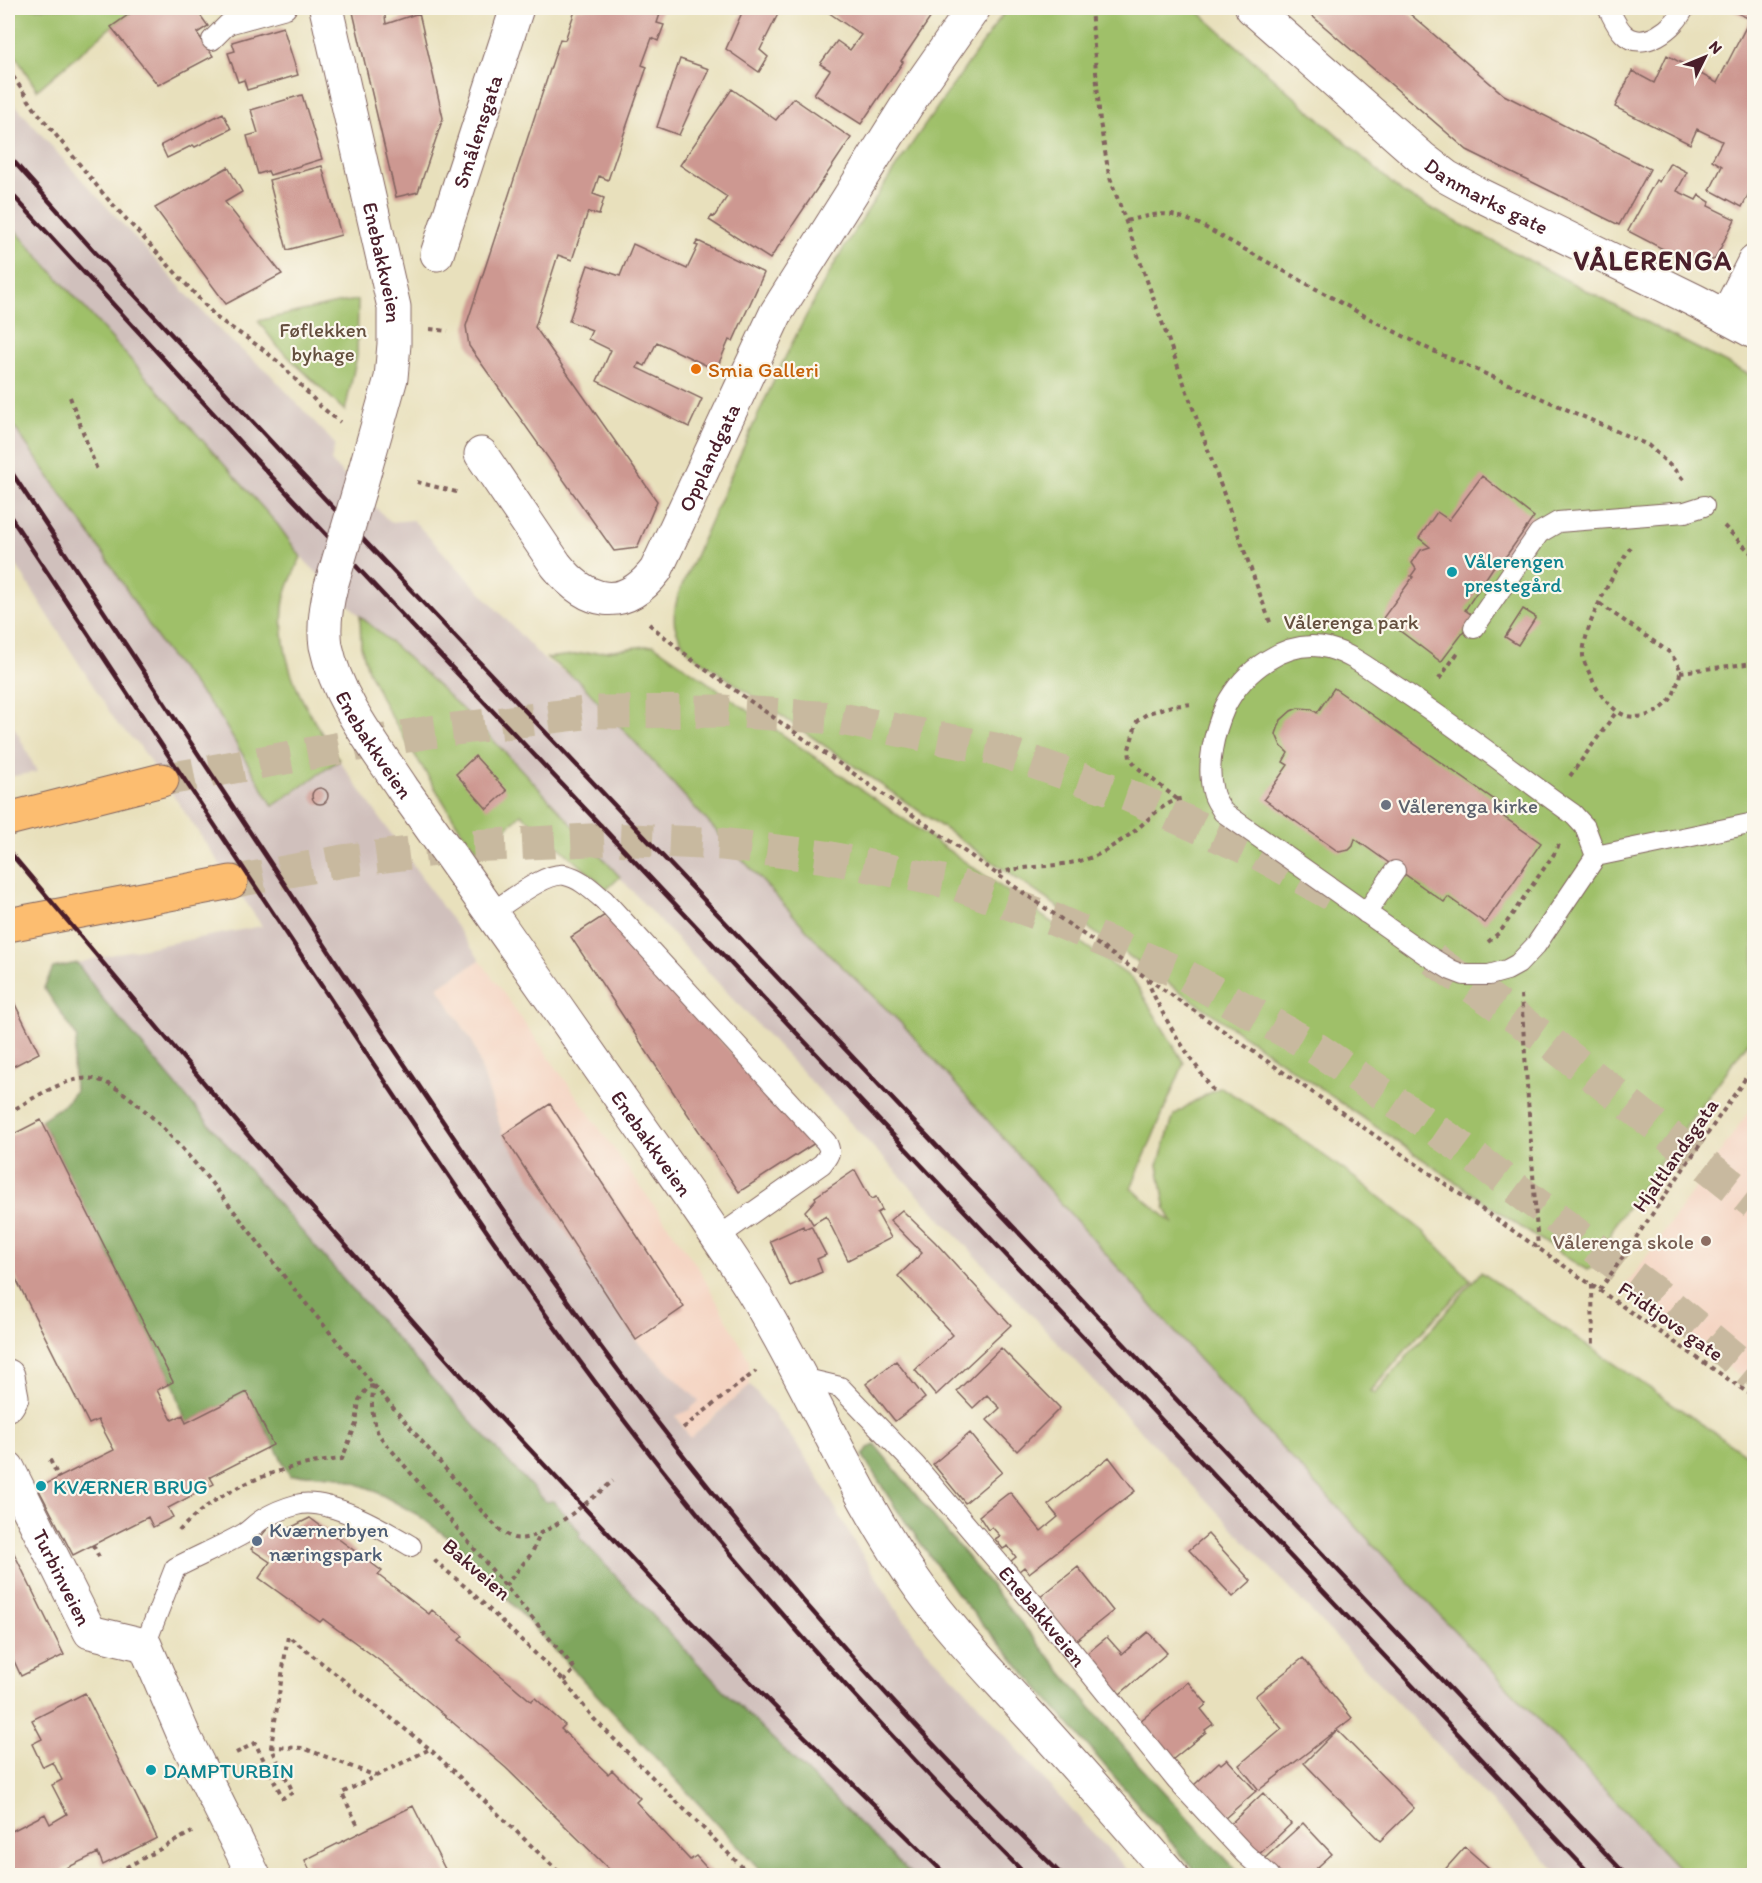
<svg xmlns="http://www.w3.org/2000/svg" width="1762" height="1883" viewBox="0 0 1762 1883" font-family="Itim,sans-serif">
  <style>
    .built { fill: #f4d3c1 }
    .industrial { fill: #d0c0bc }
    .green { fill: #9fc069; stroke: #74704a; stroke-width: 1.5 }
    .forest { fill: #7fa65d; stroke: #646244; stroke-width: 1.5 }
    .building { fill: #cd9891 }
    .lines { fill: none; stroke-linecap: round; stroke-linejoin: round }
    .highway-tunnel { stroke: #c8b99f; stroke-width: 33; stroke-dasharray: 33 16; stroke-linecap: butt }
    .lane-casing { stroke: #81635e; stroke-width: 22 }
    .street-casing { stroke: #81635e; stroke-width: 35 }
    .highway-casing { stroke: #81635e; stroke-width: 35 }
    .path { stroke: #81635e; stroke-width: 4; stroke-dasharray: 4.5 4.5; stroke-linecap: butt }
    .lane { stroke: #fff; stroke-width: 20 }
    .street { stroke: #fff; stroke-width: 33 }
    .highway { stroke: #fcbd6f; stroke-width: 33 }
    .rail { stroke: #4a1f2b; stroke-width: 4.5 }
    .street-bridge-casing { stroke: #81635e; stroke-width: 35; stroke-linecap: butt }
    .street-bridge { stroke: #fff; stroke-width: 33 }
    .food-dot { fill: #e8710a; stroke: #fbf7ec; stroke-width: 2 }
    .culture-dot { fill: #0f9aa8; stroke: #fbf7ec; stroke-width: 2 }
    .worship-dot { fill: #6b7280; stroke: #fbf7ec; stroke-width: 2 }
    .education-dot { fill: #8d6e63; stroke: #fbf7ec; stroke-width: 2 }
    .service-dot { fill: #5c6f8a; stroke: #fbf7ec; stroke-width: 2 }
    .labels { text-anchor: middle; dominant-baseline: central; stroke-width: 4.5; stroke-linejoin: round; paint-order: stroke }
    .street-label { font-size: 21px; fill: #4a1f2b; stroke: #fbf7ec }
    .park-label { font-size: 21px; fill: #644f3e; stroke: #fbf7ec }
    .food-label { font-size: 21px; fill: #c56008; stroke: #fbf7ec; text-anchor: start }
    .culture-label { font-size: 21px; fill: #0d838f; stroke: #fbf7ec; text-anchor: start }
    .worship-label { font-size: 21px; fill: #5b616d; stroke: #fbf7ec; text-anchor: start }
    .education-label { font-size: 21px; fill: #785e54; stroke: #fbf7ec; text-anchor: end }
    .service-label { font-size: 21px; fill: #4e5e75; stroke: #fbf7ec; text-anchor: start }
    .district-label { font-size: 27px; font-weight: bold; letter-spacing: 1.5px; fill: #4a1f2b; stroke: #fbf7ec }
  </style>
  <rect width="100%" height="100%" fill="#fbf7ec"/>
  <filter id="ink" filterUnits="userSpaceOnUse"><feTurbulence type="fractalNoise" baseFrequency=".0167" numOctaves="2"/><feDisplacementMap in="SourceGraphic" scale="12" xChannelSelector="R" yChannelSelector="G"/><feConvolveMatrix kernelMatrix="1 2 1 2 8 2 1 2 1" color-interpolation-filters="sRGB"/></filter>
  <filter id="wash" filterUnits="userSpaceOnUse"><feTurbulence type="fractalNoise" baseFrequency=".008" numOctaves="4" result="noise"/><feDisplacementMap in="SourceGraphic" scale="24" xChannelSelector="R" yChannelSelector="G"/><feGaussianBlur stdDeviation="1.35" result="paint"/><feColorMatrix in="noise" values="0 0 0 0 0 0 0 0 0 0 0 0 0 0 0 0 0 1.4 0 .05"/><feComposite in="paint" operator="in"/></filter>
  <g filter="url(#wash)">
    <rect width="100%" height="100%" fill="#e8e0bc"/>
    <path class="built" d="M480,960L699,1269L749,1360L750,1385L704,1425L690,1439L676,1415L689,1410L698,1401L636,1340L503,1135L473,1043L438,987Z
      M1754,1104V1386L1623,1290Z"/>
    <path class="industrial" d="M8,91L14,99L12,101L62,158L226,337L269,373L335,444L331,461L336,467L390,522L413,520L543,659L579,681L828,953L903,1025L1214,1376L1685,1875H1560L653,914L526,774L396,646L360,616L305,561L278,525L8,222Z
      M8,418L107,559L164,649L219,715L273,806L339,760L480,960L438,987L473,1043L503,1135L636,1340L699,1401L689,1410L676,1416L690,1438L750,1385L785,1428L814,1470L855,1543L896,1609L923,1646L963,1687L1056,1793L1132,1875H912L723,1690L579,1537L580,1532L546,1502L486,1439L292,1222L102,998L77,963L118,953L262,926L139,745L118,725L8,552Z
      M8,717L18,734L37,772L8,777Z"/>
    <path class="green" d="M8,8H138L111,27L37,90L8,44Z
      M1007,8H1194L1404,194L1659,329L1754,377V1034L1612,1228C1607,1243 1603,1264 1587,1270C1565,1258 1546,1243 1525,1230L689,652C672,630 671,619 679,592C725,491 767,386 821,288C875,190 944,100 1007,8Z
      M8,222L278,525L301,557C294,573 284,591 283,609C278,668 308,714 339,760L273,806L219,715L164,649L107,559L8,418Z
      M358,300L357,356L345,411L278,347L258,321L337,303Z
      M360,616C455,695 538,786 620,877L607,889L521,814L481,853L462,832L385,706L368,670L361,646Z
      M654,645L1133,979L1184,1063L1131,1188L1174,1224L1166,1210L1158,1165L1174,1115L1193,1102L1221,1087L1283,1126L1351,1175L1423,1231L1471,1280L1417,1337L1371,1391L1375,1393L1481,1272L1754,1460V1859L1742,1875H1685L1214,1376L903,1025L828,953L579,681L547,658Z"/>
    <path class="forest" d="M77,963L102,998C247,1169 392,1339 546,1502L553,1501L580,1532L579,1537L723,1690L912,1875H765L455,1543L418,1515L371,1489L339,1477L310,1474L290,1476L247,1393L186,1423L173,1382L41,1120L66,1103L75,1091L73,1063L77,1037L44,988L53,968Z
      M875,1445L1102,1721L1139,1765L1241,1875H1199L957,1594L895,1507L863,1456L868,1448Z"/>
    <g id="blocks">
      <path class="building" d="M138,8H195L208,26L197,33L213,56L158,85L111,27Z
        M377,8H384L386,24L419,13L443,118L418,192L396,197L353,12Z
        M576,8H662L657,23L664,25L658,41L652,38L642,65L647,67L608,180L599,176L593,194L604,198L599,215L588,212L572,260L558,255L535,327L657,501L637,548L614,551L469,346L466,326L560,39L565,40Z
        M744,8H781L760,50L768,57L759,72L726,49Z
        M827,8H937L901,61L903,62L861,124L814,94L830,70L820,64L837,41L850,50L861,35L825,10Z
        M1303,8H1403L1504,95L1650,169L1619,225L1467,150Z
        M1727,8H1754V183L1742,207L1710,190L1722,166L1712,160L1722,141L1697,129L1690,144L1615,107L1632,71L1654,83L1667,55L1717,83L1750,19Z
        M283,27L298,75L247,90L244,80L238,82L228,53L235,51L232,42Z
        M680,59L709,69L679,135L657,127Z
        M732,89L776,120L793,98L851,138L770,259L709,220L712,216L714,217L727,197L680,165Z
        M302,95L322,159L270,175L268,171L258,174L247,136L258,133L251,110Z
        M223,113L231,129L195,147L193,145L167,158L161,145Z
        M1670,163L1687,172L1677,191L1696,200L1699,195L1710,202L1708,206L1735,219L1715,259L1694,265L1628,231L1656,180L1659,182Z
        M322,166L341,235L287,250L269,180Z
        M228,167L242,192L225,202L282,274L226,304L155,208Z
        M698,241L764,273L733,341L729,340L716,370L657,342L645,366L639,363L637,368L702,399L689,427L597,381L611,350L588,339L592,330L569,321L588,265L620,276L633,244L687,269L698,246L695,245Z
        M1482,476L1534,517L1499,566L1496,563L1465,610L1475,617L1441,662L1383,618L1413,577L1411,576L1416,569L1412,563L1421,550L1430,547L1419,538L1437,512L1449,520Z
        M1523,609L1536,617L1518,645L1505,637Z
        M1334,688L1509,810L1504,817L1541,843L1485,923L1448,897L1444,902L1355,839L1353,846L1349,850L1339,852L1264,799L1288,765L1283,762L1288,753L1281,746L1276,734L1281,720L1291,711L1298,708L1312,709L1317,713Z
        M475,756L507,791L487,809L456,774Z
        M312 796a8 8 0 1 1 16 0a8 8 0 1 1-16 0Z
        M605,915L815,1143L739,1192L571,937Z
        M8,990L39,1053L8,1069Z
        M550,1104L684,1307L636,1340L503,1135Z
        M41,1120L173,1382L157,1390L172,1420L183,1415L186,1423L247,1392L273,1445L210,1477L214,1484L168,1508L173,1517L153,1527L148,1517L73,1555L38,1488L114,1450L98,1420L89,1424L8,1263V1137Z
        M855,1170L871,1199L876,1197L882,1210L877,1213L891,1238L848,1260L826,1216L813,1224L805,1211L816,1199L815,1197Z
        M902,1210L935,1242L1011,1325L936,1395L915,1370L953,1335L898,1276L922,1253L890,1220Z
        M803,1226L804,1229L811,1226L826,1255L817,1259L822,1272L790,1286L770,1241Z
        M1001,1348L1060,1408L1017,1451L987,1420L1000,1408L987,1395L973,1408L957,1391Z
        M896,1361L925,1398L895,1421L866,1384Z
        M970,1433L1002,1472L965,1503L933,1464Z
        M1109,1457L1135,1491L1029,1573L1024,1567L1019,1571L1011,1561L1016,1557L1008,1546L1003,1549L995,1539L1000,1536L992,1527L988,1530L979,1516L1010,1492L1041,1531L1058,1517L1048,1505Z
        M310,1518L382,1571L378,1575L429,1614L432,1610L463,1636L459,1640L531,1701L535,1698L565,1725L561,1729L608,1774L612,1770L640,1798L636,1802L690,1860L696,1856L713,1875H615L506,1768L387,1666L323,1619L320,1622L259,1578L270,1562L251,1549L271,1524L282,1532Z
        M1208,1534L1251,1581L1233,1597L1189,1550Z
        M8,1541L64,1655L21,1676L8,1648Z
        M1078,1567L1113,1611L1074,1642L1039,1598Z
        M1148,1632L1167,1653L1120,1694L1085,1655L1107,1637L1122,1654Z
        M1303,1658L1352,1718L1259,1790L1239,1765L1282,1729L1255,1696Z
        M1188,1682L1207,1704L1201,1709L1213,1724L1205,1730L1206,1732L1172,1760L1140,1721Z
        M85,1693L157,1838L103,1865L98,1853L52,1875H8V1833L45,1814L50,1824L67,1814L52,1785L62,1780L53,1762L43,1767L32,1744L42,1739L32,1720Z
        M1337,1730L1414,1808L1380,1841L1304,1763Z
        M1227,1759L1256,1791L1224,1819L1194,1785L1219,1762L1221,1764Z
        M1263,1793L1291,1824L1254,1859L1226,1828Z
        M413,1806L448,1875H312L305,1860Z
        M1303,1823L1332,1854L1309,1875H1282L1265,1858Z
        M1465,1847L1497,1875H1440Z"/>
    </g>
  </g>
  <g filter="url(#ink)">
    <use href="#blocks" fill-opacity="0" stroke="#81635e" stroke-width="1.5"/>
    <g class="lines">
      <path class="highway-tunnel" d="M162,780L430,732L592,712L722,711L836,718L995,749L1127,795L1259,854L1334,896
        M231,882L343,861L469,846L611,839L722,844L826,857L952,883L1055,920L1182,974L1317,1049L1458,1145L1659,1296L1754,1375
        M1433,959L1546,1039L1754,1203"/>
      <defs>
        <g id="lane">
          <path d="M1608,8C1612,15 1616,26 1623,33C1642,54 1676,27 1684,8"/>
          <path d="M212,40L228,24L286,8"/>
          <path d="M1474,628L1539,533L1558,522L1685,512L1704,506"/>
          <path d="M1596,856L1585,827L1573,814C1512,771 1454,724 1392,684C1372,671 1352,654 1328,648C1286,638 1243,671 1225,707C1214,732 1206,765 1213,792C1214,799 1220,806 1223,812L1425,954L1451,970L1464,975H1489L1507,970L1518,964L1536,945L1596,856L1754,823"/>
          <path d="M491,913C507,903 546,871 565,875C580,878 592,890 604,900L826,1142C832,1152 829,1155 822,1164L718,1237"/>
          <path d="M1366,913L1395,871"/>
          <path id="s1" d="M802,1378L840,1387L916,1466L1039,1610L1177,1781L1245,1854L1270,1876"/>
          <path d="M145,1645L175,1568C198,1556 222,1546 245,1533C251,1529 256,1523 263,1519C273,1513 285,1508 296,1505C327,1496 384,1530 411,1546"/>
        </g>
        <g id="street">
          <path id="s2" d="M326,8L394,307V344L391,378L359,491"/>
          <path id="s3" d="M1252,8L1421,157L1447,177L1478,194L1696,301L1754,332"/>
          <path id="s4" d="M437,254L517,8"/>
          <path d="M1726,317L1754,262"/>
          <path id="s5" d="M481,454L556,565C587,604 623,613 656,570L776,313L916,91L974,8"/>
          <path id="s6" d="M331,586C326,606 323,626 326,646C337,699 374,745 403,789C476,891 548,994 619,1096C664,1161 711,1224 752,1290C812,1388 853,1495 920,1588C952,1632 989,1670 1025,1710C1075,1764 1123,1820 1172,1876"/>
          <path d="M8,1376L12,1397L8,1404"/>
          <path id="s7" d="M8,1468L90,1632L145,1645L185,1738L254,1876"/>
        </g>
        <path id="highway" d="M8,819L162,780
          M8,925L231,882"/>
      </defs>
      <use href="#lane" class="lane-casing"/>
      <use href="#street" class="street-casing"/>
      <use href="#highway" class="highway-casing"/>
      <path class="path" d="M1091,8L1100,122L1109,175L1271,625
        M8,69L34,108L105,196L217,318L260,347L282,365L320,406L340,422
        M1126,221C1161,213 1165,210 1199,224L1374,321L1431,350L1648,445L1677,472L1685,482
        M430,329L448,331
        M70,397L97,470
        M417,482L460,493
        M1724,526L1754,556
        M1600,604L1669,652C1673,657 1680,665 1680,672C1680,677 1677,685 1675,690C1669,709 1647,720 1627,716C1614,713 1598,693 1593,681C1590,673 1583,663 1583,655C1585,622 1613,574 1631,547
        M649,624L696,663L1038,903L1754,1397
        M1680,672L1754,663
        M1439,679L1459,651
        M1570,776L1617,711
        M1177,799L1137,767L1130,758L1129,749L1137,721L1148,713L1172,706L1193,704
        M998,873C1033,863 1072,870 1105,851C1114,845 1124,839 1132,833C1149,820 1163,801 1185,798
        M1488,942L1500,932L1556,851L1559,844
        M1147,979C1163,1021 1189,1055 1214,1092
        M1521,995L1538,1248
        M8,1113C31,1100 68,1074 95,1079C151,1091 253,1238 291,1285C354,1363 420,1439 485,1515C494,1524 502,1534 514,1538C541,1544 592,1498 613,1481
        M1592,1285L1593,1348
        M1600,1290L1754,1066
        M375,1385C369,1403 373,1417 378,1434L575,1669L564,1681
        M683,1428L756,1371
        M50,1460L59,1478
        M179,1531C219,1487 283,1464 342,1459L356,1424L359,1400L368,1387L374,1386
        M93,1545L100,1559
        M434,1560L469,1590L564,1681L594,1719L751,1876
        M505,1586L532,1553L541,1532
        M271,1747L303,1748L376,1776
        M236,1753L255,1743L283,1798L293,1792L271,1747L288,1636L430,1749L563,1876
        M357,1824L342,1793L430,1749
        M110,1876L192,1832"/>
      <use href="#lane" class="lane"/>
      <use href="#street" class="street"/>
      <use href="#highway" class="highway"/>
      <path class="rail" d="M8,155L92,249L290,462L1627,1876
        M8,190L272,477L1592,1876
        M8,467C117,632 227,797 336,962C451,1134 565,1307 694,1469C808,1613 932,1748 1063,1876
        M8,513C113,672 219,832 325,991C437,1160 550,1330 677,1488C786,1624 904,1752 1027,1876
        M8,850L252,1140L467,1382L690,1621L802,1734L947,1876"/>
      <defs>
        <path id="street-bridge" d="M331,586L359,491"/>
      </defs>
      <use href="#street-bridge" class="street-bridge-casing"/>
      <use href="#street-bridge" class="street-bridge"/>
    </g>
  </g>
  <circle class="food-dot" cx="696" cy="369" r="6"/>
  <g class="culture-dot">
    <circle cx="1452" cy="572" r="6"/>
    <circle cx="41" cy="1486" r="6"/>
    <circle cx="151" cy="1770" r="6"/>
  </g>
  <circle class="worship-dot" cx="1386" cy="805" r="6"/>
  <circle class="education-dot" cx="1706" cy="1241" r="6"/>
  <circle class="service-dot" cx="257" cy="1541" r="6"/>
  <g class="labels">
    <g class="street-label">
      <text stroke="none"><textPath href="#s4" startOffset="129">Smålensgata</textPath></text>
      <text stroke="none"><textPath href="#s3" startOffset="302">Danmarks gate</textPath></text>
      <text stroke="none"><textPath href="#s2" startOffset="261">Enebakkveien</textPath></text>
      <text stroke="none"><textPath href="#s5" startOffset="380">Opplandgata</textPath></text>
      <text stroke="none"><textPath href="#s6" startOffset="171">Enebakkveien</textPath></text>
      <text stroke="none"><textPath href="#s6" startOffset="657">Enebakkveien</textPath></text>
      <text transform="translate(1675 1155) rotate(-55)">Hjaltlandsgata</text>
      <text transform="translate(1671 1321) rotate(35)">Fridtjovs gate</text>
      <text transform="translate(477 1569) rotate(41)">Bakveien</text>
      <text stroke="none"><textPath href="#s7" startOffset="122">Turbinveien</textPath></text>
      <text stroke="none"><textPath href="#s1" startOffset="345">Enebakkveien</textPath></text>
    </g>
    <g class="park-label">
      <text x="323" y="329">Føflekken<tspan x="323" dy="24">byhage</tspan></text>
      <text x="1351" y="621">Vålerenga park</text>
    </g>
    <g class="food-label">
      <text x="708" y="369">Smia Galleri</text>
    </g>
    <g class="culture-label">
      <text x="1464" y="560">Vålerengen<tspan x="1464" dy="24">prestegård</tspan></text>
      <text x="53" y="1486">KVÆRNER BRUG</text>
      <text x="163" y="1770">DAMPTURBIN</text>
    </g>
    <g class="worship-label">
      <text x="1398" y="805">Vålerenga kirke</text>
    </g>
    <g class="education-label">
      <text x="1694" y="1241">Vålerenga skole</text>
    </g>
    <g class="service-label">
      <text x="269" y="1529">Kværnerbyen<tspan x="269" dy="24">næringspark</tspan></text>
    </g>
    <g class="district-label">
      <text x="1653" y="260">VÅLERENGA</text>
    </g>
  </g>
  <rect width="1762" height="1883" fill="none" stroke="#fbf7ec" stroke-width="30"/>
  <g transform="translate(1705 57) rotate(47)" stroke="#fbf7ec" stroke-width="4.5" paint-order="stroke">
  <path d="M0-4.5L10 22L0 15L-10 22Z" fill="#4a1f2b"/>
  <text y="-9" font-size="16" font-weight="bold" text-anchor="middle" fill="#4a1f2b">N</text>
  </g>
</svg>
